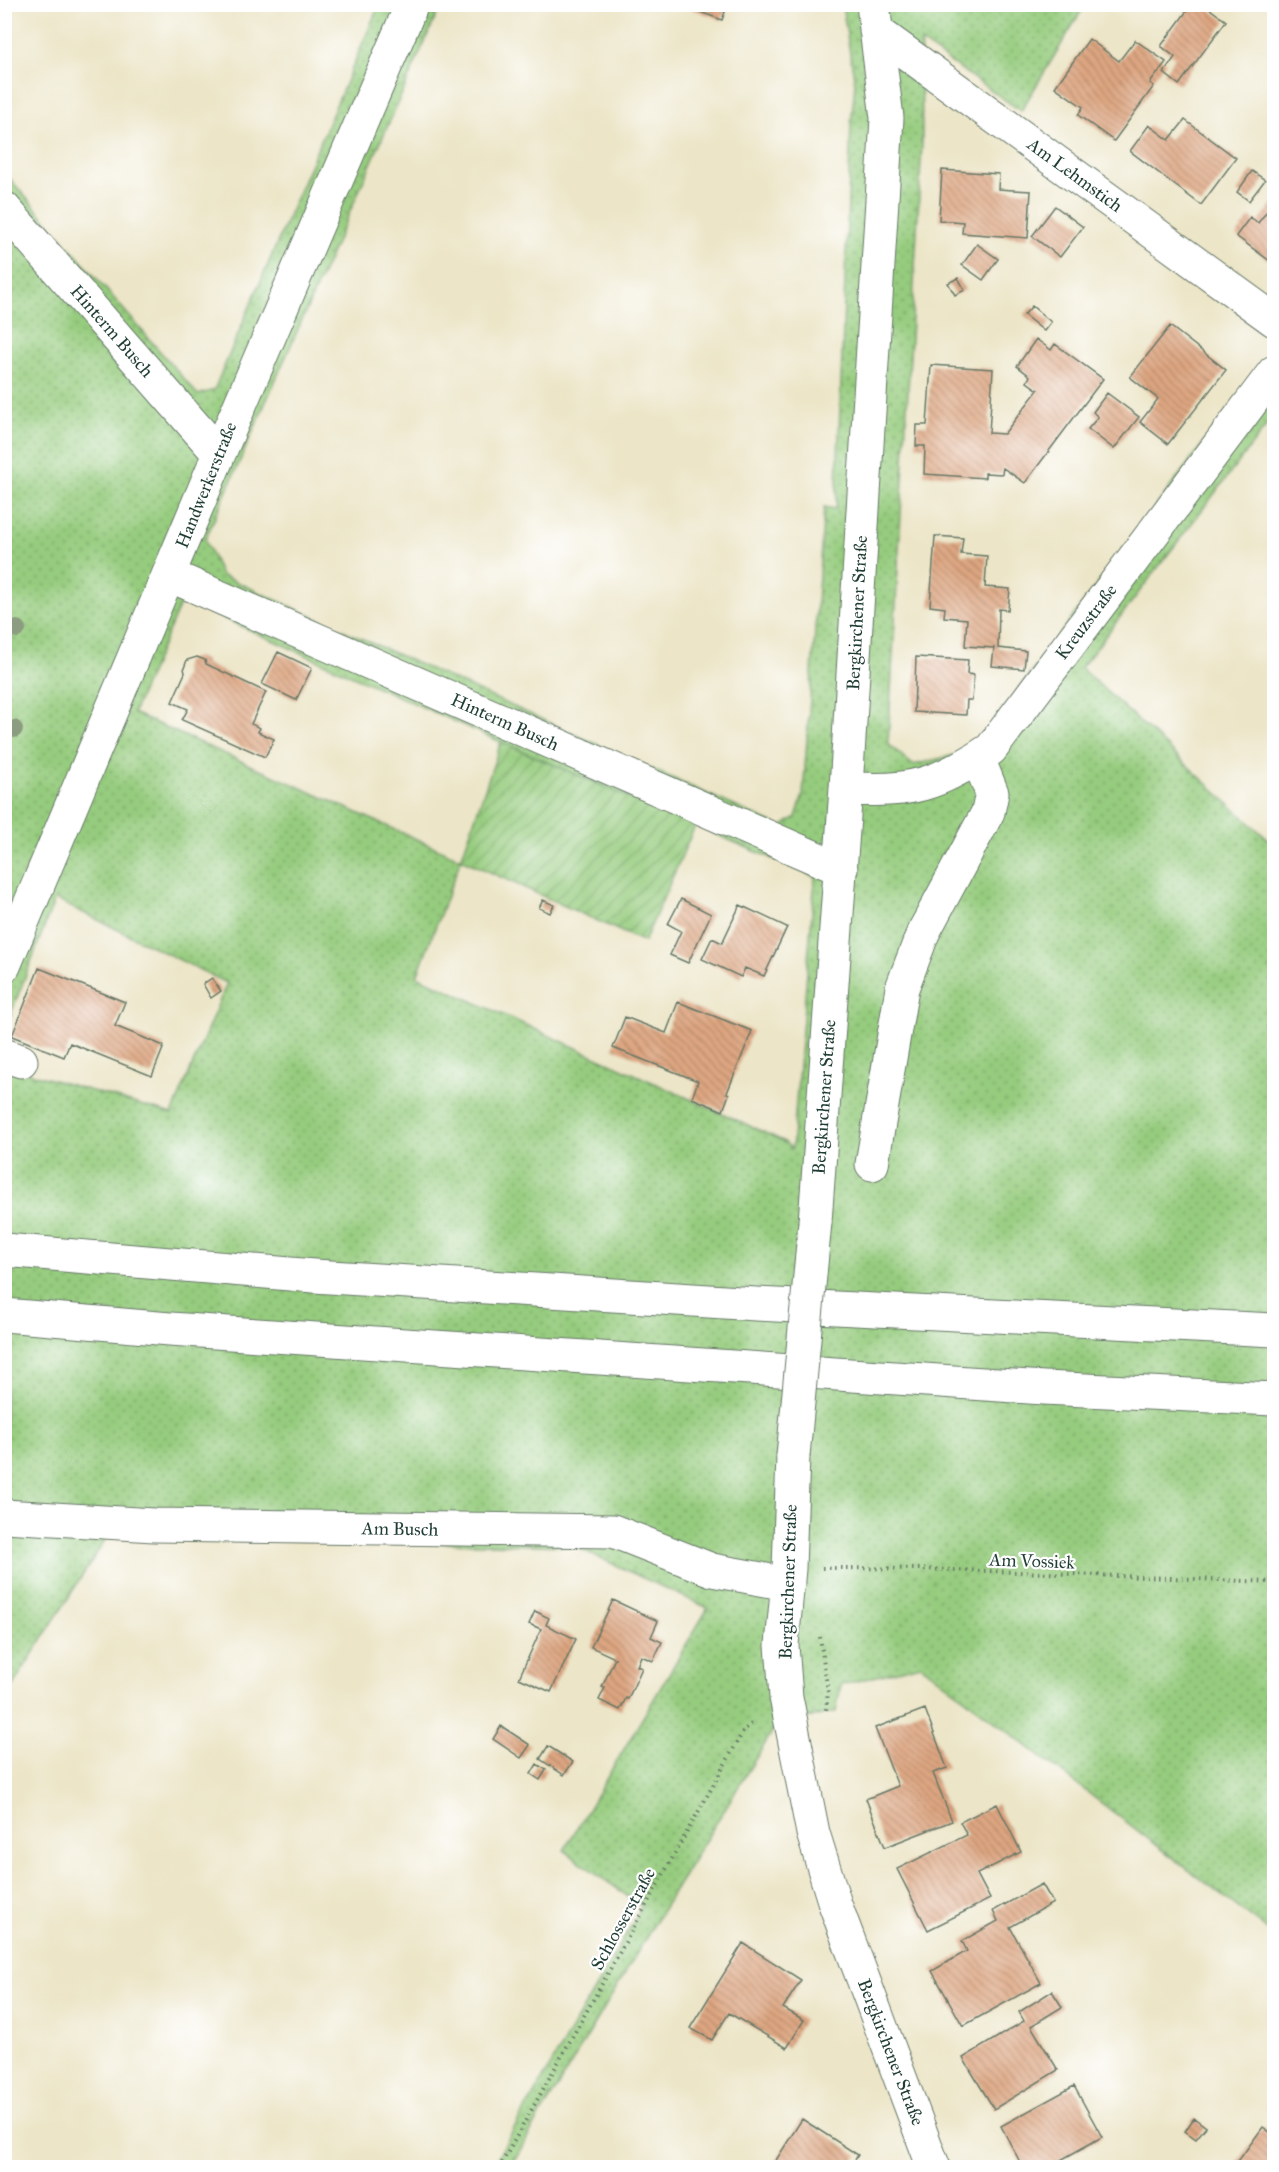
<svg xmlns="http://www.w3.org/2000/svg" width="1279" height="2172" viewBox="0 0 1279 2172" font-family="'IM FELL Great Primer',serif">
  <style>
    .grass { fill: url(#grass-dots); stroke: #5a8459; stroke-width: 1.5; fill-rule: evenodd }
    .garden { fill: url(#garden-furrows); stroke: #5a8459; stroke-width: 1.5 }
    .building { fill: url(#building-back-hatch) }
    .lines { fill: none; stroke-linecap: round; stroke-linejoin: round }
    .minor-casing { stroke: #677867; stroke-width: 35 }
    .highway-casing { stroke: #677867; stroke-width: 35 }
    .path { stroke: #677867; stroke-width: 4; stroke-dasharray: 1.5 4.5; stroke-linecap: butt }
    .minor { stroke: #fff; stroke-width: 33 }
    .highway { stroke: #fff; stroke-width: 33 }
    .minor-bridge-casing { stroke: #677867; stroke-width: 35; stroke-linecap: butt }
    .minor-bridge { stroke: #fff; stroke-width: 33 }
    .tree { fill: #8c9c80 }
    .labels { text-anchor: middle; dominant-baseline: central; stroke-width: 4.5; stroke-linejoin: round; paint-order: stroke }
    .street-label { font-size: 18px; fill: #1f3d34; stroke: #fff }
  </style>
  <defs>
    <pattern id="grass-dots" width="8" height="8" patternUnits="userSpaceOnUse" patternTransform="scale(1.5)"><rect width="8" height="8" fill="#96cc7e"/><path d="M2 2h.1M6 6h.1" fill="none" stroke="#7aa768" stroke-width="1.8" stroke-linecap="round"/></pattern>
    <pattern id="garden-furrows" width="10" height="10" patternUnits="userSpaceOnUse" patternTransform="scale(1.5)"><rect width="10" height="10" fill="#96cc7e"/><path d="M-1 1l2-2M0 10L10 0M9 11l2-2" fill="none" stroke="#7aa768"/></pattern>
    <pattern id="building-back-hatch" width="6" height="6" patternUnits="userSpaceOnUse" patternTransform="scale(1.5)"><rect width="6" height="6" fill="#dea681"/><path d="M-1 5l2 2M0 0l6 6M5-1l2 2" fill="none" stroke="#b3886a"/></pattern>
  </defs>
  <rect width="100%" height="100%" fill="#fff"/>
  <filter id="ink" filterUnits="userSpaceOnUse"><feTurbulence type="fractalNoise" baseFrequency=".0167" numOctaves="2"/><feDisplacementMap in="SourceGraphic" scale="12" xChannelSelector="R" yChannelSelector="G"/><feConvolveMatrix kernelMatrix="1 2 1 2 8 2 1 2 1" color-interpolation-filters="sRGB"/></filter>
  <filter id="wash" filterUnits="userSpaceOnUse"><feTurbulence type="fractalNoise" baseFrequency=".008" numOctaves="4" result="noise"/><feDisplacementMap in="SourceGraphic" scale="24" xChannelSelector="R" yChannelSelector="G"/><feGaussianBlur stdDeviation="1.35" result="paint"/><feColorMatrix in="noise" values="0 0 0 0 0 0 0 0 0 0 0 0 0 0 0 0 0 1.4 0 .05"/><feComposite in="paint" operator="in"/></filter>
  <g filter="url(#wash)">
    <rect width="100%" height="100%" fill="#ece5c7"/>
    <path class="grass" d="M379,5H441L205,540L221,575L781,827L796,817L803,795L824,507L836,509L851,124L855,84L842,5H1085L1021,111L921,42L922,143L888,744L913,765L959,754L981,739L1274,349V416L1081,668L1274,845V1935L921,1665L841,1685L836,1712L777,1724L660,1914L510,2167H492L642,1907L564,1850L708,1608L574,1546L108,1535L5,1698V1066L172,1114L227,983L55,899L5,1029L4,172L198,395L214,390ZM182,600L501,742L815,877L792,1149L783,1141L417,976L461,859L133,713Z"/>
    <path class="garden" d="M501,742L695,826L644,942L461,859Z"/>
    <g id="blocks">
      <path class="building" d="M694,4H728L722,20L692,9Z
        M1192,4H1203L1226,21L1179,85L1164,73L1175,57L1161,46Z
        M1089,39L1119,61L1135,40L1166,62L1150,83L1154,86L1114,141L1078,115L1083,107L1055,87Z
        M1185,120L1236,158L1201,205L1130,151L1149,125L1169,140Z
        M942,170L999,174L998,189L1031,191L1028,238L962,233L963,222L939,220Z
        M1252,171L1265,180L1249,201L1237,192Z
        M1274,202V264L1236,236L1250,217L1258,223Z
        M1055,206L1083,227L1060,257L1032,236Z
        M977,244L998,259L983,280L962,265Z
        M958,278L965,290L955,295L948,283Z
        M1032,306L1051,322L1044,331L1024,315Z
        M1170,326L1226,370L1168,444L1140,422L1158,399L1130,377Z
        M1036,339L1051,350L1055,344L1103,379L1025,483L1003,468L1002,474L985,473V478L924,474L925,446H916L917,425H927L931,365L993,369L989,433L1004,434L1038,390L1027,382L1030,376L1017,366Z
        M1107,393L1139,417L1114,449L1088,429L1098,417L1093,412Z
        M935,536L963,538L961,554L987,556L985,587L1010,589L1008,610L999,609L998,648L1026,651L1024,669L992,666L994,648L965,646L967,619L944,617L945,608L930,606Z
        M278,652L312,668L296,700L262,684Z
        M197,657L205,660L206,664L266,692L251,724L260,728L258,732L274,739L265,757L182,720L188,709L172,702L185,673L184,668L187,660Z
        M916,657L968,660L967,674L974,675L972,700H967L966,715L914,712Z
        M681,899L711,914L688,963L670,955L681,931L668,924Z
        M543,900L554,905L550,913L539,908Z
        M740,905L787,927L764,976L745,968L741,977L702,959L712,938L722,943Z
        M39,968L125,1002L115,1026L164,1046L152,1076L70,1043L64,1057L12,1036Z
        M212,978L221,991L211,998L203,984Z
        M678,1002L752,1031L727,1093L729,1094L723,1111L692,1098L698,1081L613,1048L625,1017L666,1033Z
        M613,1600L658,1621L651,1637L662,1642L653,1661L641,1656L637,1666L642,1668L628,1699L626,1698L620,1710L599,1700L605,1688L602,1687L615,1658L591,1647Z
        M535,1611L549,1618L546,1625L576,1639L551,1692L519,1678L541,1629L529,1624Z
        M925,1709L947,1768L933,1773L952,1821L885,1847L866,1799L898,1786L875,1728Z
        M501,1726L530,1745L521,1758L493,1739Z
        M548,1746L573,1762L564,1775L540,1759Z
        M537,1764L546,1770L540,1780L531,1774Z
        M997,1804L1021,1852L977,1874L990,1899L928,1930L897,1869L967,1835L960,1822Z
        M1042,1884L1053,1903L1010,1927L1041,1983L963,2026L932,1971L967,1951L962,1941L998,1921L993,1911Z
        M743,1943L801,1980L783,2008L804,2020L787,2048L729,2013L712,2040L690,2028Z
        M1052,1991L1062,2007L1031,2026L1058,2070L994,2109L963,2058L1024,2021L1019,2012Z
        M1074,2086L1102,2137L1057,2162L1060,2168H1016L1021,2164L1001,2126Z
        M1194,2118L1206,2127L1196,2139L1185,2131Z
        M802,2119L858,2155L850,2168H771Z
        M1263,2127L1274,2135V2168H1233Z"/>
    </g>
  </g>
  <g filter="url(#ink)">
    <use href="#blocks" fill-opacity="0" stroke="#677867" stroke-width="1.5"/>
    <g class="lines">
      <defs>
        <path id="minor" d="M876,31L1274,320
          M4,208L219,454
          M169,575L841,869
          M846,788C909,794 939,784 991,749L1274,372
          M4,966L219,454L412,4
          M4,1055L21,1061
          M872,1164L902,988L923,933L988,812L992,793L978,758
          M815,1222L846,788L887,118L873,4
          M793,1456L789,1569L782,1645L786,1697L813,1833L835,1904L934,2168
          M4,1516L154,1525L613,1531L712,1570L788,1584"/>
        <path id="highway" d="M4,1250L314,1276L756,1304L1274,1330
          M4,1315L170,1329L1044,1388L1274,1399"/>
      </defs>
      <use href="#minor" class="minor-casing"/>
      <use href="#highway" class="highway-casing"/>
      <path class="path" d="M822,1568C973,1568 1124,1577 1274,1582
        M820,1637L828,1692L826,1710
        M499,2168L744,1730L755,1721"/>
      <use href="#minor" class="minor"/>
      <use href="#highway" class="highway"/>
      <defs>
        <path id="minor-bridge" d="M793,1456L815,1222"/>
      </defs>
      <use href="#minor-bridge" class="minor-bridge-casing"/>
      <use href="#minor-bridge" class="minor-bridge"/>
    </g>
    <g class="tree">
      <circle cx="17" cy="629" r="9"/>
      <circle cx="14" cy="729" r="9"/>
    </g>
  </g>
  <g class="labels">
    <g class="street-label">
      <text transform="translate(1075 175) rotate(36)">Am Lehmstich</text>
      <text transform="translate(112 331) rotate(49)">Hinterm Busch</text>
      <text transform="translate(206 485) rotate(-68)">Handwerkerstraße</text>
      <text transform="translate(857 613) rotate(-87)">Bergkirchener Straße</text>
      <text transform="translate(1086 622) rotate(-53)">Kreuzstraße</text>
      <text transform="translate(505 722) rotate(24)">Hinterm Busch</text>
      <text transform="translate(824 1097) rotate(-86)">Bergkirchener Straße</text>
      <text transform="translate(400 1529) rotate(1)">Am Busch</text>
      <text transform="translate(1032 1561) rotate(2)">Am Vossiek</text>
      <text transform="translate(788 1582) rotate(-88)">Bergkirchener Straße</text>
      <text transform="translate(623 1919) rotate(-61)">Schlosserstraße</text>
      <text transform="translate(891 2052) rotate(69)">Bergkirchener Straße</text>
    </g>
  </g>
  <rect width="1279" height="2172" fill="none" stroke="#fff" stroke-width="24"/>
</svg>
